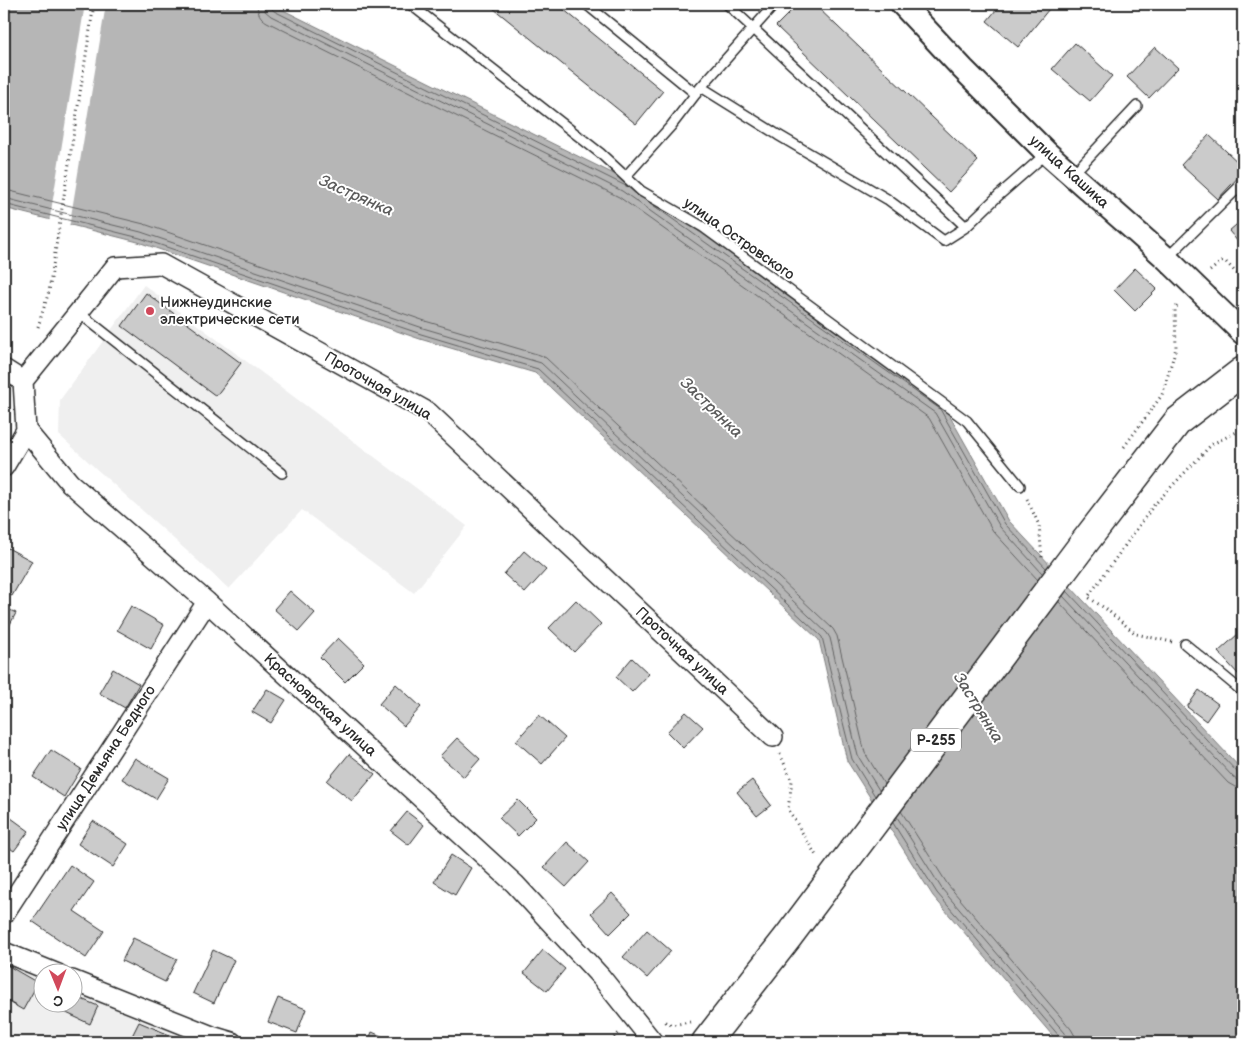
<svg xmlns="http://www.w3.org/2000/svg" width="1247" height="1046" viewBox="0 0 1247 1046" font-family="'Balsamiq Sans',sans-serif">
  <style>
    .built { fill: #efefef }
    .water { fill: #b6b6b6; stroke: #7e7e7e }
    .pier { fill: #fff }
    .lines { fill: none; stroke-linecap: round; stroke-linejoin: round }
    .shore { stroke: #636363; stroke-width: 1 }
    .building { fill: #cbcbcb; stroke: #2b2b2b }
    .service-casing { stroke: #2b2b2b; stroke-width: 12 }
    .minor-casing { stroke: #2b2b2b; stroke-width: 22 }
    .tertiary-casing { stroke: #2b2b2b; stroke-width: 26 }
    .trunk-casing { stroke: #2b2b2b; stroke-width: 31 }
    .path { stroke: #2b2b2b; stroke-width: 3; stroke-dasharray: 1 4; stroke-linecap: butt }
    .service { stroke: #fff; stroke-width: 9 }
    .minor { stroke: #fff; stroke-width: 19 }
    .tertiary { stroke: #fff; stroke-width: 22 }
    .trunk { stroke: #fff; stroke-width: 28 }
    .poi-dot { fill: #d1495b; stroke: #fff; stroke-width: 2 }
    .labels { text-anchor: middle; dominant-baseline: central; stroke-width: 4; stroke-linejoin: round; paint-order: stroke }
    .shield { fill: #fff; stroke: #6b6b6b; stroke-width: 1 }
    .shield-label { font-size: 14px; font-weight: bold; fill: #2b2b2b }
    .street-label { font-size: 15px; fill: #2b2b2b; stroke: #fff }
    .poi-label { font-size: 15px; fill: #2b2b2b; stroke: #fff; text-anchor: start }
    .water-label { font-size: 16px; font-style: italic; fill: #5c5c5c; stroke: #fff }
  </style>
  <rect width="100%" height="100%" fill="#fff"/>
  <filter id="ink" filterUnits="userSpaceOnUse"><feTurbulence type="fractalNoise" baseFrequency=".02" numOctaves="2"/><feDisplacementMap in="SourceGraphic" scale="10" xChannelSelector="R" yChannelSelector="G"/><feConvolveMatrix kernelMatrix="1 2 1 2 8 2 1 2 1" color-interpolation-filters="sRGB"/></filter>
  <g filter="url(#ink)">
    <path class="built" d="M144,285L467,526L414,593L302,510L229,589L59,435L60,400Z
      M4,960L42,977V1004H72L73,990L195,1042H4Z"/>
    <path class="water" d="M4,4H271L628,181L944,406L1009,521L1243,771V1042H1058L933,896L847,761L819,640L535,373L420,339L138,242L4,208Z"/>
    <path class="pier" d="M85,4H106L69,228L49,223Z"/>
    <g class="lines">
      <path class="shore" d="M257,4C257,12 260,18 267,22L619,197L929,418L993,531L1038,580
        M264,4L265,11L271,16L622,191L935,413L1000,527L1042,573
        M270,4L271,8L274,11L630,188
        M4,190L10,191L144,224L425,321L540,355L546,358L833,629L837,636L865,753L884,784
        M4,198L141,232L423,328L541,363L827,633L830,638L858,756L879,790
        M650,203L940,409L1005,524L1046,568
        M4,204L140,238L421,334L538,369L822,637L852,759L875,796
        M1067,591L1237,772L1243,774
        M1063,596L1233,777L1237,780L1243,781
        M1059,602L1228,783L1235,787L1243,788
        M901,811L948,885L1071,1029L1075,1036V1042
        M897,817L942,889L1065,1033L1067,1038L1068,1042
        M893,823L937,893L1060,1037L1061,1042"/>
    </g>
    <path class="building" d="M488,4H557L663,91L636,124Z
      M798,4H814L978,161L949,192L776,26Z
      M1001,4H1053L1018,47L987,21Z
      M1075,43L1112,76L1090,101L1052,69Z
      M1155,47L1178,68L1149,98L1127,77Z
      M1209,135L1243,167V172L1218,199L1181,165Z
      M1243,219V248L1229,231Z
      M1135,268L1157,289L1135,311L1114,290Z
      M146,293L241,363L216,396L122,326Z
      M4,546L32,561L12,596L4,592Z
      M524,551L546,570L525,593L504,574Z
      M290,591L315,613L299,631L274,609Z
      M576,600L601,624L574,652L549,628Z
      M131,606L164,625L151,649L117,630Z
      M4,607L16,613L6,632L4,631Z
      M1238,634L1243,641V671L1239,675L1218,652Z
      M338,638L364,663L345,682L320,657Z
      M632,658L649,674L632,692L616,677Z
      M113,669L139,684L125,708L99,693Z
      M396,684L421,707L404,726L379,704Z
      M267,689L286,700L271,723L252,712Z
      M1199,690L1218,704L1206,721L1187,707Z
      M686,712L703,727L683,748L667,732Z
      M539,715L565,738L542,764L516,741Z
      M457,738L480,759L464,777L440,756Z
      M51,750L81,769L64,797L33,777Z
      M349,754L375,774L352,801L327,781Z
      M135,758L169,778L156,799L122,779Z
      M752,780L771,805L757,816L737,792Z
      M518,800L536,818L518,836L499,818Z
      M407,812L424,825L409,845L391,831Z
      M7,815L29,831L14,851L4,844V820Z
      M93,821L128,844L113,867L78,844Z
      M567,842L589,862L566,887L544,867Z
      M451,855L471,868L455,895L434,882Z
      M70,865L94,882L74,911L104,931L86,958L32,921Z
      M612,893L631,913L610,934L591,913Z
      M647,930L671,951L647,978L623,957Z
      M133,938L177,959L165,982L122,961Z
      M213,950L234,960L214,1003L193,993Z
      M543,950L565,969L547,991L524,973Z
      M5,964L38,983L23,1010L4,999V966Z
      M72,995L98,1006L90,1024L60,1010L63,1004H72Z
      M278,998L306,1009L297,1033L268,1022Z
      M139,1022L186,1042H129Z
      M372,1032L395,1042H368Z"/>
    <g class="lines">
      <defs>
        <path id="service" d="M410,4L600,153L641,191L703,227L967,421L1020,486
          M586,4L696,94
          M727,4L966,227
          M701,87L775,4
          M1072,175L1137,106
          M626,176L671,126L701,87L778,135L887,199L944,241L966,227L998,196L1047,153
          M1167,258L1243,183
          M78,312L282,473
          M1185,644L1243,692"/>
        <path id="minor" d="M4,369L23,381L26,430L70,483L207,602L515,884L601,977L653,1042
          M23,381L115,267L161,264L428,412L773,737
          M4,467L26,430
          M4,914L207,602
          M4,952L58,974
          M72,980L212,1036L232,1042"/>
        <path id="tertiary" d="M902,4L963,69L1047,153L1167,259L1243,333"/>
        <path id="trunk" d="M706,1042L788,937L1084,543L1178,421L1243,371"/>
      </defs>
      <use href="#service" class="service-casing"/>
      <use href="#minor" class="minor-casing"/>
      <use href="#tertiary" class="tertiary-casing"/>
      <use href="#trunk" class="trunk-casing"/>
      <path class="path" d="M1210,271L1221,262L1225,261L1243,280
        M38,327L49,291L94,4
        M1124,447L1162,395L1176,348L1175,309L1179,303
        M1027,499L1039,525L1042,558
        M1172,642L1136,634L1106,609L1088,597L1154,505L1212,444L1243,429
        M780,754L792,781L788,809L817,857
        M665,1022L672,1025L690,1022
        M612,1042V1040L619,1033"/>
      <use href="#service" class="service"/>
      <use href="#minor" class="minor"/>
      <use href="#tertiary" class="tertiary"/>
      <use href="#trunk" class="trunk"/>
    </g>
  </g>
  <circle class="poi-dot" cx="150" cy="311" r="5"/>
  <g class="labels">
    <rect class="shield" x="911" y="728.5" width="50" height="23" rx="4"/>
    <g class="shield-label">
      <text x="936" y="740">Р-255</text>
    </g>
    <g class="street-label">
      <text transform="translate(1069 172) rotate(42)">улица Кашика</text>
      <text transform="translate(739 239) rotate(35)">улица Островского</text>
      <text transform="translate(378 386) rotate(30)">Проточная улица</text>
      <text transform="translate(682 651) rotate(43)">Проточная улица</text>
      <text transform="translate(320 705) rotate(42)">Красноярская улица</text>
      <text transform="translate(106 758) rotate(-57)">улица Демьяна Бедного</text>
    </g>
    <g class="poi-label">
      <text x="160" y="302">Нижнеудинские<tspan x="160" dy="17">электрические сети</tspan></text>
    </g>
    <g class="water-label">
      <text transform="translate(356 196) rotate(24)">Застрянка</text>
      <text transform="translate(711 408) rotate(44)">Застрянка</text>
      <text transform="translate(978 708) rotate(58)">Застрянка</text>
    </g>
  </g>
  <rect width="1247" height="1046" fill="none" stroke="#fff" stroke-width="20"/>
  <rect x="10" y="10" width="1227" height="1026" fill="none" stroke="#2b2b2b" stroke-width="2" filter="url(#ink)"/>
  <g transform="translate(58 988) rotate(179)"><circle r="24" fill="#ffffff" stroke="#aaaaaa"/>
  <path d="M0-4L9 19L0 12L-9 19Z" fill="#d1495b"/>
  <text y="-8" font-size="14" font-weight="bold" text-anchor="middle" fill="#2b2b2b">С</text>
  </g>
</svg>
